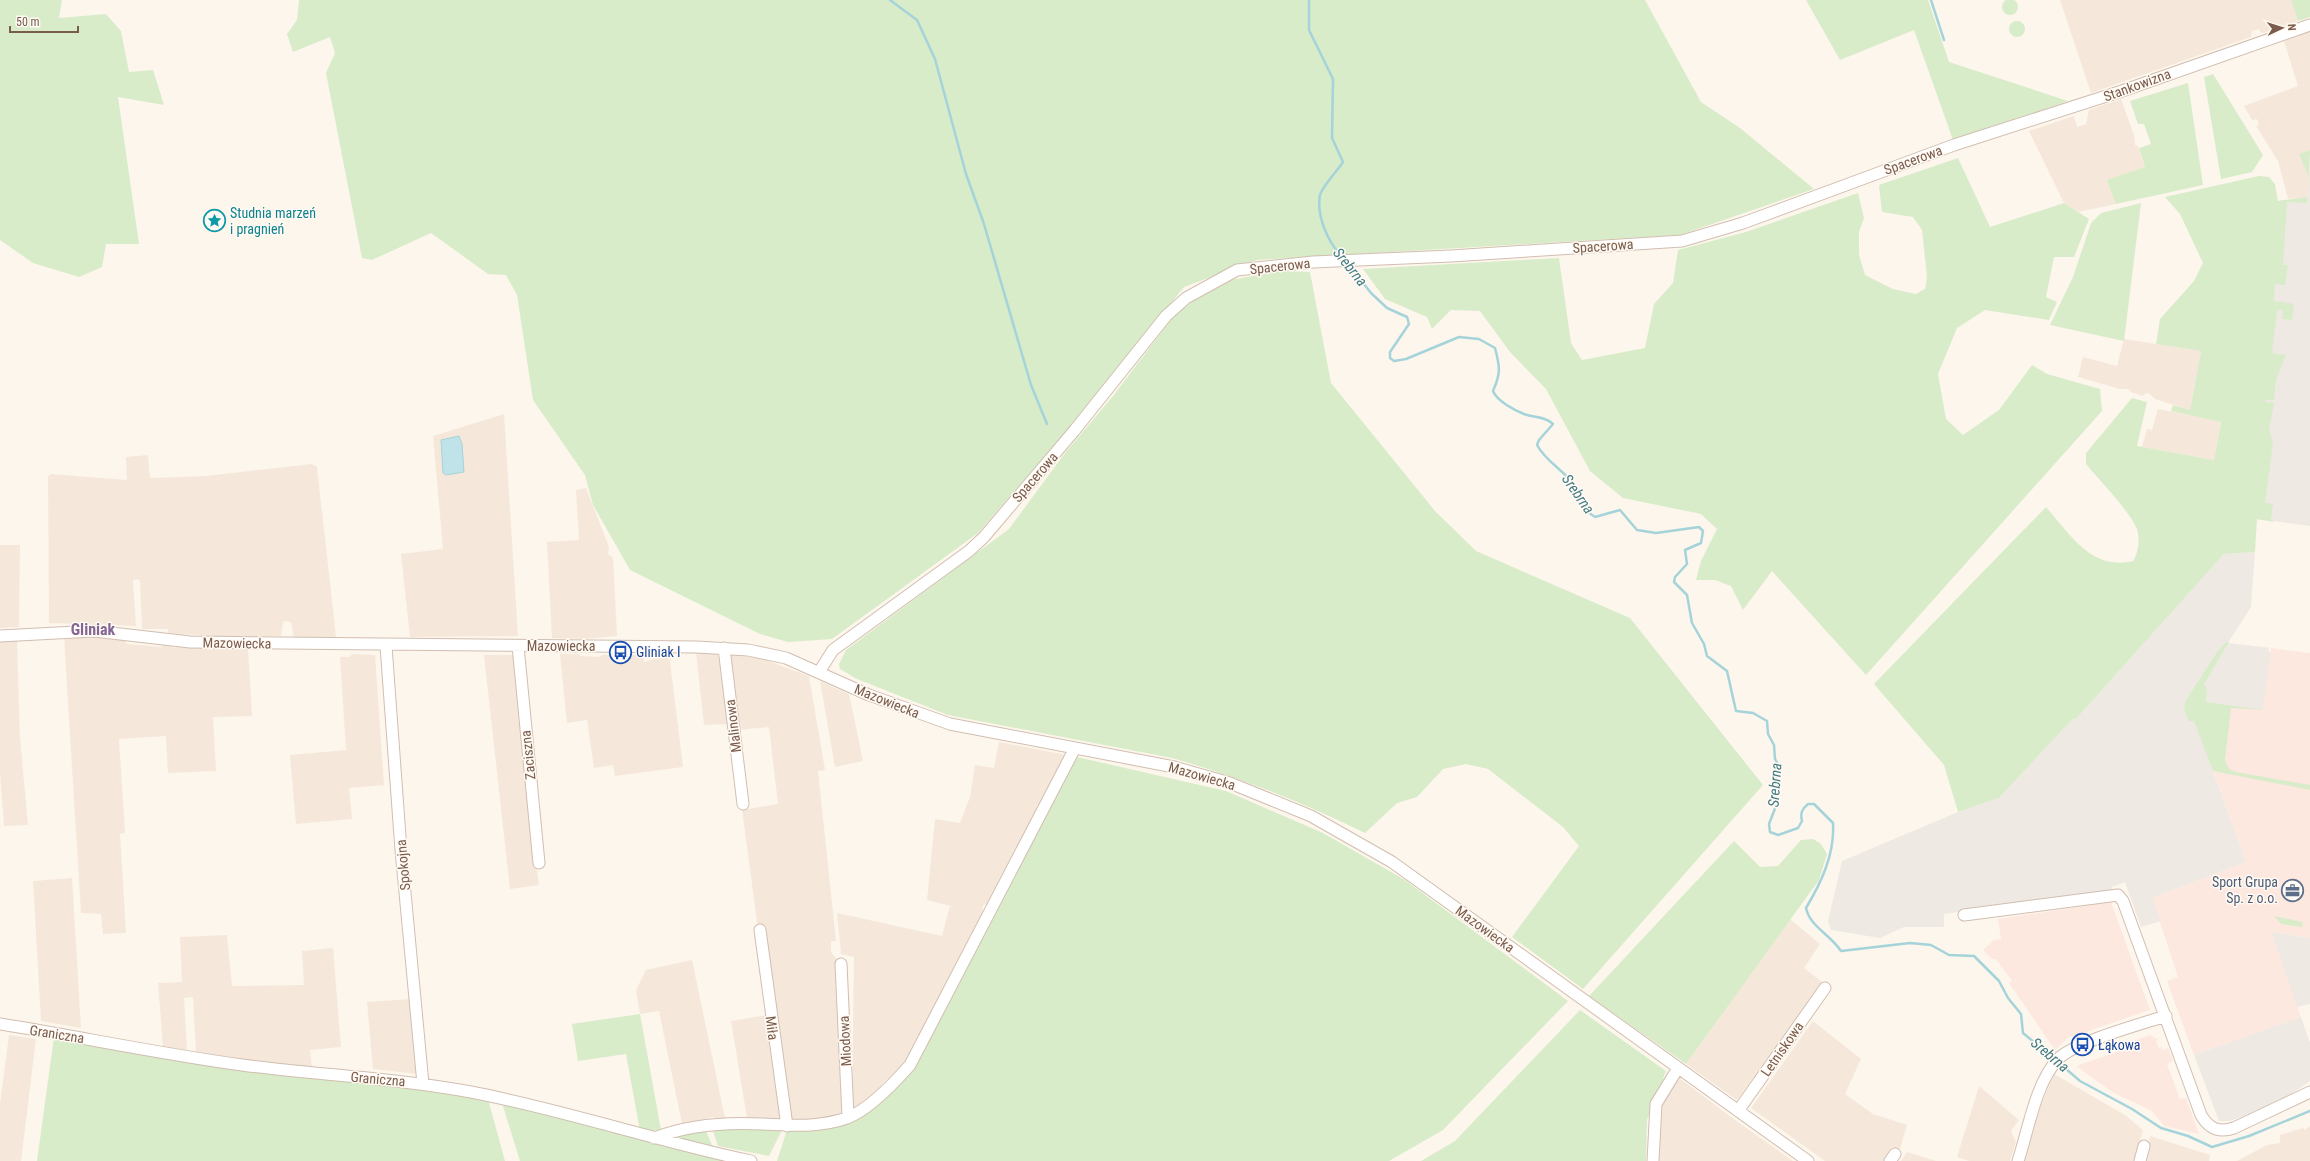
<svg xmlns="http://www.w3.org/2000/svg" width="2310" height="1161" viewBox="0 0 2310 1161" font-family="'Roboto Condensed',sans-serif">
  <style>
    .residential { fill: #f5e8da }
    .commercial { fill: #fde8e0 }
    .industrial { fill: #efe9e4 }
    .green { fill: #d8ecc9 }
    .water { fill: #bfe3e8; stroke: #a5d3da }
    .lines { fill: none; stroke-linecap: round; stroke-linejoin: round }
    .stream { stroke: #a5d3da; stroke-width: 2.5 }
    .minor-casing { stroke: #d1beb0; stroke-width: 13 }
    .minor { stroke: #fff; stroke-width: 11 }
    .labels { text-anchor: middle; dominant-baseline: central; stroke-width: 3; stroke-linejoin: round; paint-order: stroke }
    .street-label { font-size: 14px; fill: #7a5c4d; stroke: #fffaf3 }
    .culture-label { font-size: 14px; fill: #0d838f; stroke: #fffaf3; text-anchor: start }
    .transit-label { font-size: 14px; fill: #164399; stroke: #fffaf3; text-anchor: start }
    .service-label { font-size: 14px; fill: #4e5e75; stroke: #fffaf3; text-anchor: end }
    .water-label { font-size: 15px; font-style: italic; fill: #437c86; stroke: #fffaf3 }
    .quarter-label { font-size: 16px; font-weight: bold; fill: #846695; stroke: #fffaf3 }
  </style>
  <rect width="100%" height="100%" fill="#fdf6ec"/>
  <path class="residential" d="M2060,0H2291L2298,21L2266,32L2261,33L2259,29L2252,31L2251,37L2091,93Z
    M2310,31V150L2300,154L2309,178L2307,197L2288,199L2278,161L2256,126L2259,125L2257,119L2252,120L2244,106L2298,86L2284,41Z
    M2121,99L2134,135L2135,145L2138,146L2145,167L2108,180L2116,204L2078,212L2064,203L2029,131L2074,116L2077,127L2086,124L2089,110Z
    M2124,339L2201,351L2190,410L2155,399L2150,394L2146,393L2143,396L2131,392L2128,389H2120L2078,377L2083,357L2117,366Z
    M2158,409L2221,421L2214,460L2142,447L2147,429L2152,430Z
    M504,414L518,636L410,637L401,554L443,549L433,436Z
    M148,455L150,478L206,476L312,464L317,467L336,637H294L291,622L283,621L281,636H209L168,633V629H142L140,585H141L139,579L133,580L136,626L49,623L48,476L51,474L127,480L126,457Z
    M586,488L609,547L608,554L613,558L617,636L584,639L552,638L547,542L579,540L576,490Z
    M0,545H20L19,627L0,628Z
    M92,636L123,638L127,644L162,647V644L176,648L177,645L182,646L184,648L207,647L208,650L212,647L248,648L252,716L213,717L216,771L168,773L166,736L119,739L125,833L120,834L126,933L103,934L101,914L81,913L64,637Z
    M17,639L20,738L28,825L4,826L0,772V641Z
    M659,653H669L683,767L615,776L613,765L594,768L587,720L567,723L560,654H580V656L600,657L603,655H643L644,662L658,658Z
    M696,653L718,654L719,663L723,662L730,724L704,725Z
    M352,654L375,655L384,785L349,788L352,819L296,824L290,755L346,750L340,657H350Z
    M484,655H515L525,777L539,885L510,889Z
    M729,655L760,658L809,676L825,770L818,771L836,941H831V952L837,960L838,976L835,988L838,991L843,1117L792,1124L758,929L742,810L778,804L769,727L736,730Z
    M820,681L849,694L863,761L835,767Z
    M999,742L1067,755L1040,805H1037L1035,814L988,904L983,905L982,910L984,912L909,1060L891,1078L885,1081L869,1100L852,1111L854,957L841,954L837,913L942,936L950,906L927,900L935,819L960,823L970,797L975,765L994,768Z
    M72,878L81,1028L41,1021L33,881Z
    M1790,919L1820,944L1804,968L1822,982L1737,1100L1686,1064Z
    M227,935L232,986L304,985L302,951L333,948L341,1047L310,1050L312,1069L212,1057L210,1054L196,1052L193,997L184,998L187,1050L163,1047L158,983L182,982L180,937Z
    M692,960L725,1118H714L713,1117L682,1124L659,1011L640,1014L636,990L646,970Z
    M410,999L417,1074L373,1069L367,1002Z
    M767,1015L784,1124L747,1118L731,1021Z
    M1813,1021L1861,1059L1845,1094L1873,1114L1907,1125L1900,1149L1892,1147L1884,1161H1825L1751,1108Z
    M9,1035L36,1039L21,1161H0V1104Z
    M2054,1074L2125,1115L2143,1130L2134,1161H2024L2039,1110Z
    M1678,1077L1735,1120L1793,1161H1659L1661,1098Z
    M1979,1086L2019,1120L2011,1131L2016,1142L2010,1161H1969L1957,1157Z
    M2310,1126V1161H2237L2267,1145L2280,1143V1135L2303,1128L2305,1130Z
    M2150,1136L2210,1155L2209,1161H2147Z
    M1907,1152L1936,1161H1901Z"/>
  <path class="commercial" d="M2271,648L2310,653V938L2271,932L2301,1017L2194,1055L2167,981L2178,977L2152,898L2246,862L2210,762L2204,685L2263,710Z
    M2111,902L2150,1010L2068,1038L2055,1050L2009,983L2012,981L1996,959H1992L1983,950L1994,940L2001,939L1998,919Z
    M2150,1035L2159,1040L2156,1041L2159,1048L2162,1047L2163,1050L2168,1048L2173,1061L2167,1064L2180,1099L2186,1098L2199,1134L2164,1126L2152,1111L2112,1092L2076,1066L2131,1047L2130,1042Z"/>
  <path class="industrial" d="M2310,150V526L2257,519L2278,201L2307,197L2309,178L2299,154Z
    M2255,552L2251,607L2228,643L2271,648H2269L2268,651L2271,652L2263,710L2206,702L2207,689L2204,685L2210,763L2246,862L2152,898L2161,921L2141,927L2125,882L2112,887L2111,890L1944,914V927H1904L1880,938L1831,930L1828,921L1842,861L1958,812L1999,798L2067,725L2074,718L2075,720L2224,554Z
    M2271,932L2310,938V1004L2297,1007Z
    M2301,1017L2310,1043V1081L2291,1094L2242,1117L2229,1121H2219L2194,1055Z"/>
  <path class="green" d="M2002 7a8 8 0 1 1 16 0a8 8 0 1 1-16 0Z
    M0,0H62L59,18L106,14L121,31L129,72L153,70L164,105L118,97L139,244H106L102,267L79,277L33,263L0,240Z
    M299,0H1645L1701,102L1740,128L1814,189L1680,235L1257,260L1184,287L1079,417L978,533L832,639L788,642L760,634L630,570L593,505L585,475L533,400L517,295L506,275L488,274L431,233L372,260L362,258L326,73L335,53L330,37L293,52L287,34L297,20Z
    M1806,0H1928L1949,62L2068,101L1953,140L1914,30L1840,60Z
    M2291,0H2310V17L2298,21Z
    M2009 29a8 8 0 1 1 16 0a8 8 0 1 1-16 0Z
    M2213,74L2263,155L2252,172L2221,179L2204,77Z
    M2188,83L2203,185L2116,204L2107,180L2145,167L2139,148L2151,144L2144,124H2138L2130,101Z
    M2310,150L2307,203L2287,202L2283,265H2288L2285,285L2275,284L2274,301L2294,304L2292,320L2282,319L2283,310H2277L2272,353L2286,355L2276,380L2274,400H2265V402L2274,403L2269,430L2273,443L2265,503L2273,504L2271,520L2274,522L2257,519L2255,552L2224,554L2075,720L2074,718L2067,725L1999,798L1958,812L1944,765L1874,684L2046,507C2070,534 2091,571 2133,561C2139,552 2141,534 2135,525C2124,505 2101,482 2086,464V453L2132,398L2147,402L2137,446L2214,460L2221,422L2171,411L2173,405L2190,410L2201,351L2156,344L2160,319L2194,281L2203,263L2180,214L2165,197L2259,176L2269,177L2275,184L2278,201L2307,197L2309,178L2299,154Z
    M1958,158L1990,227L2064,203L2089,219L2074,257H2054L2046,297L2057,302L2049,320L1985,310L1957,328L1938,374L1946,419L1963,435L1999,410L2032,365L2047,374L2100,389L2102,411L1866,675L1772,571L1743,610L1731,586L1715,580H1696L1701,561L1717,529L1701,514L1623,498L1590,471L1546,389L1510,352L1480,311L1451,310L1432,329L1427,317L1385,299L1363,269L1559,258L1571,343L1582,360L1645,348L1654,304L1673,283L1678,250L1746,232L1858,193L1864,218L1859,232V255L1865,275L1893,289L1916,294L1925,289L1927,277L1922,230L1913,217L1882,212L1879,185Z
    M2141,203L2124,341L2050,325L2073,277L2091,223L2101,213Z
    M1282,271L1310,272L1331,383L1435,511L1476,551L1630,618L1763,785L1583,989L1512,937L1579,846L1563,827L1488,769L1466,764L1443,769L1417,797L1397,803L1365,833C1303,802 1238,777 1172,758L948,715L857,679L840,669L839,664L846,650L1009,529L1065,453L1113,396L1173,317L1200,295L1223,281Z
    M2226,642H2229L2204,684L2207,689L2206,702L2264,710L2231,708L2225,760L2229,769L2236,772L2310,785V790L2213,771L2194,721H2189L2184,709L2185,702L2217,652Z
    M1077,757L1226,791L1323,833L1405,880L1568,1001L1443,1130L1389,1161H777L787,1130L837,1124L894,1087L971,960L979,939Z
    M1813,839L1821,844L1827,854L1819,880L1686,1064L1589,996L1734,841L1760,867L1778,866L1801,840Z
    M2274,916L2303,922L2302,927L2281,924Z
    M1580,1010L1666,1071L1647,1120L1646,1161H1421L1455,1141Z
    M640,1014L661,1130L640,1131L626,1054L578,1061L572,1024Z
    M54,1037L420,1087L488,1099L505,1161H37Z
    M502,1103L740,1161H520Z
    M712,1128L782,1130L769,1156L718,1146Z
    M705,1129L715,1152L669,1138Z"/>
  <path class="water" d="M459,436L462,444L464,472L446,475L443,473L441,440Z"/>
  <g class="lines">
    <path class="stream" d="M890,0L917,20L935,59L966,174L984,224L1031,385L1047,424
      M1309,0V30L1333,79L1332,138L1343,162C1338,170 1322,187 1320,195C1316,216 1328,242 1342,257
      M1931,0L1944,40
      M1348,264L1371,293L1387,308L1407,317L1409,324L1390,352V358L1394,361L1406,359L1459,337L1479,339L1495,348C1500,367 1501,373 1493,391C1497,401 1514,410 1524,414C1534,418 1545,416 1553,424L1539,440L1537,445C1546,462 1564,470 1575,486C1583,496 1583,511 1595,517L1620,510L1637,530L1656,533L1699,527L1703,531L1701,543L1685,550L1687,564L1675,577L1674,582L1687,595L1692,623L1704,644L1707,656L1727,671L1736,711L1753,713L1767,721L1768,734L1774,745L1775,759L1779,766L1773,788L1776,806L1769,824L1770,832L1778,835L1798,828L1802,821C1800,813 1802,809 1808,804H1814L1833,823C1835,854 1821,883 1806,908C1810,927 1830,934 1841,951L1910,943L1931,945L1949,955L1974,956L1999,981L2008,998L2021,1014L2023,1033L2054,1059
      M2058,1062L2080,1081L2132,1109L2161,1128L2188,1136L2212,1147L2249,1136L2310,1111"/>
    <defs>
      <path id="minor" d="M0,636L94,631L190,642L697,647L748,650L786,658L869,695L950,724L1174,767L1230,783L1311,816L1392,862L1808,1161
        M386,646L401,850L423,1084
        M518,646L539,863
        M724,648L743,804
        M819,672L833,650L969,551L984,537L1074,431L1166,316L1186,298L1237,270L1313,262L1451,256L1682,241L1743,223L1954,145L2122,91L2310,25
        M1964,915L2118,895L2123,901L2201,1115C2209,1129 2219,1133 2234,1128L2310,1092
        M760,930L787,1126
        M841,964L848,1117
        M0,1024C81,1037 161,1054 242,1065C319,1075 396,1078 471,1092C565,1110 656,1141 751,1161
        M1738,1111L1825,988
        M654,1138C688,1125 725,1122 762,1124C791,1125 818,1128 847,1118C868,1110 895,1082 910,1065L1075,748
        M1653,1161L1656,1104L1678,1068
        M1890,1161L1895,1154
        M2018,1161C2028,1131 2036,1082 2058,1059C2075,1042 2141,1024 2166,1016
        M2140,1161L2144,1146"/>
    </defs>
    <use href="#minor" class="minor-casing"/>
    <use href="#minor" class="minor"/>
  </g>
  <defs>
    <symbol id="sight-ring" viewBox="-11 -11 22 22"><circle r="9.5" fill="#fffaf3" stroke="#0f9aa8" stroke-width="1.5"/><path d="M0-6L1.8-2.2L6-1.7L2.9 1.2L3.7 5.4L0 3.3L-3.7 5.4L-2.9 1.2L-6-1.7L-1.8-2.2Z" fill="#0f9aa8"/></symbol>
    <symbol id="bus-ring" viewBox="-11 -11 22 22"><circle r="9.5" fill="#fffaf3" stroke="#1a4fb4" stroke-width="1.5"/><path d="M-5-6H5V4H4V6H2V4H-2V6H-4V4H-5ZM-3.5-4V0h7V-4ZM-3.5 1.2v1.5H-2V1.2ZM2 1.2v1.5H3.5V1.2Z" fill="#1a4fb4"/></symbol>
    <symbol id="office-ring" viewBox="-11 -11 22 22"><circle r="9.5" fill="#fffaf3" stroke="#5c6f8a" stroke-width="1.5"/><path d="M-6-3h4V-5.5h4V-3h4V5H-6ZM-1-4.5V-3h2v-1.5ZM-6 0V1H6V0Z" fill="#5c6f8a"/></symbol>
  </defs>
  <g fill-rule="evenodd">
    <use href="#sight-ring" x="202" y="208" width="25" height="25"/>
    <use href="#bus-ring" x="608" y="640" width="25" height="25"/>
    <use href="#office-ring" x="2280" y="878" width="25" height="25"/>
    <use href="#bus-ring" x="2070" y="1032" width="25" height="25"/>
  </g>
  <g class="labels">
    <g class="street-label">
      <text transform="translate(2137 85) rotate(-20)">Stankowizna</text>
      <text transform="translate(1913 160) rotate(-20)">Spacerowa</text>
      <text transform="translate(1603 246) rotate(-4)">Spacerowa</text>
      <text transform="translate(1280 266) rotate(-6)">Spacerowa</text>
      <text transform="translate(1035 477) rotate(-49)">Spacerowa</text>
      <text transform="translate(237 643) rotate(1)">Mazowiecka</text>
      <text x="561" y="646">Mazowiecka</text>
      <text transform="translate(887 701) rotate(22)">Mazowiecka</text>
      <text transform="translate(733 726) rotate(-97)">Malinowa</text>
      <text transform="translate(528 755) rotate(-96)">Zaciszna</text>
      <text transform="translate(1202 776) rotate(16)">Mazowiecka</text>
      <text transform="translate(403 865) rotate(-95)">Spokojna</text>
      <text transform="translate(1485 929) rotate(36)">Mazowiecka</text>
      <text transform="translate(772 1028) rotate(82)">Miła</text>
      <text transform="translate(57 1034) rotate(9)">Graniczna</text>
      <text transform="translate(845 1041) rotate(-93)">Miodowa</text>
      <text transform="translate(1782 1049) rotate(-55)">Letniskowa</text>
      <text transform="translate(378 1079) rotate(5)">Graniczna</text>
    </g>
    <g class="culture-label">
      <text x="230" y="213">Studnia marzeń<tspan x="230" dy="16">i pragnień</tspan></text>
    </g>
    <g class="transit-label">
      <text x="636" y="652">Gliniak I</text>
      <text x="2098" y="1045">Łąkowa</text>
    </g>
    <g class="service-label">
      <text x="2278" y="882">Sport Grupa<tspan x="2278" dy="16">Sp. z o.o.</tspan></text>
    </g>
    <g class="water-label">
      <text transform="translate(1350 267) rotate(51)">Srebrna</text>
      <text transform="translate(1578 494) rotate(55)">Srebrna</text>
      <text transform="translate(1775 785) rotate(-86)">Srebrna</text>
      <text transform="translate(2050 1055) rotate(40)">Srebrna</text>
    </g>
    <g class="quarter-label">
      <text x="93" y="629">Gliniak</text>
    </g>
  </g>
  <g transform="translate(2282 28) rotate(86)" stroke="#fffaf3" stroke-width="3" paint-order="stroke">
  <path d="M0-3L7 15L0 10L-7 15Z" fill="#7a5c4d"/>
  <text y="-6" font-size="11" font-weight="bold" text-anchor="middle" fill="#7a5c4d">N</text>
  </g>
  <path d="M10 26v6h68v-6" fill="none" stroke="#7a5c4d" stroke-width="2"/>
  <text x="16" y="26" font-size="12" fill="#7a5c4d" stroke="#fffaf3" stroke-width="3" paint-order="stroke">50 m</text>
</svg>
